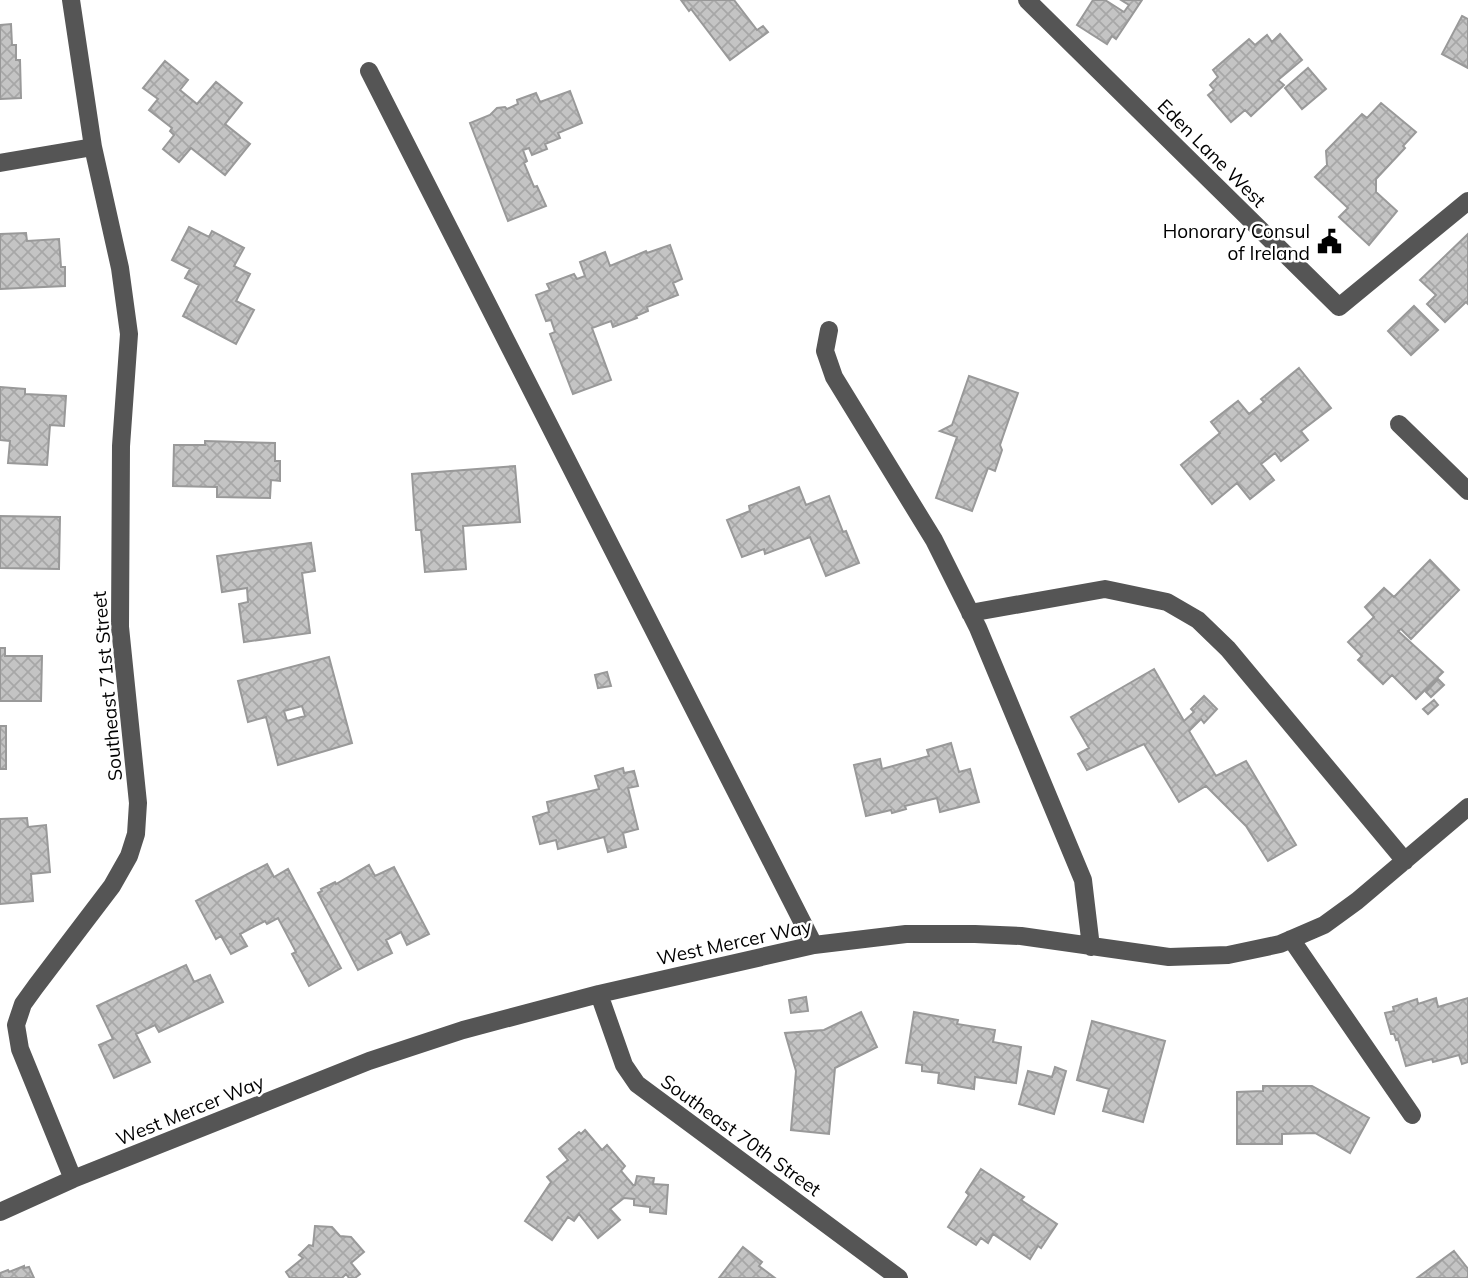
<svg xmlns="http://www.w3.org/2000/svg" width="1468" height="1278" viewBox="0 0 1468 1278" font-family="Mulish,sans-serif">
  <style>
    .building { fill: url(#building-cross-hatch); stroke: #999; stroke-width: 2; fill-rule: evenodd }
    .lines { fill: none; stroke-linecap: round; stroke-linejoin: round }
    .minor { stroke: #555; stroke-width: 18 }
    .labels { text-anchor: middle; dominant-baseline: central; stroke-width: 5; stroke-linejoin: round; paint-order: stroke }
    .street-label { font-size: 19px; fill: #000; stroke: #fff }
    .poi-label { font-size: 19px; fill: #000; stroke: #fff; text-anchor: end }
  </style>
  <defs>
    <pattern id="building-cross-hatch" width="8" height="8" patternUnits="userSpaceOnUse" patternTransform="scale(1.75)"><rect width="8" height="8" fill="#c4c4c4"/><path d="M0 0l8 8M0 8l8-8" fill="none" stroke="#a7a7a7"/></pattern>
  </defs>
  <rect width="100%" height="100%" fill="#fff"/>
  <path class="building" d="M681,0H734L757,30L763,26L768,32L730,60L691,9L689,11Z
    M1093,0H1105L1124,12L1129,5L1121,0H1142L1116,39L1112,36L1107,44L1077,25Z
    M1462,16L1468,19V68L1442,54Z
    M11,24L12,45H16V60H20L21,98L0,99V25Z
    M1280,34L1302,60L1278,80L1284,85L1251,116L1245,110L1231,122L1208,95L1214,90L1210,85L1218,77L1213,70L1249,39L1255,45L1267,35L1272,42Z
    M165,61L188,80L180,90L197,104L216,82L242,103L225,124L250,144L225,175L191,148L179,162L163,149L174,135L170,131L172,128L149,110L158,99L143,88Z
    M1308,68L1326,89L1302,109L1285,88Z
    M570,91L582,123L558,133L560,138L545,144L547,149L532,155L529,148L523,150L527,161L524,163L534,187L537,186L546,206L508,221L470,123L490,115L497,108L505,107L507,109L518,104L517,100L536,93L540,102Z
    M1381,103L1416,132L1403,146L1405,148L1376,179V192L1397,211L1369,245L1339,217L1348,208L1315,177L1327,165L1326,151L1362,114L1367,118Z
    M189,227L209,237L212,231L244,248L234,266L250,274L236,301L254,310L236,344L183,316L199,285L185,278L190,269L172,260Z
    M26,233L27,241L59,239L61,267H65V286L0,289V234Z
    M1468,234V304L1466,302L1445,322L1427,304L1436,295L1420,280Z
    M670,245L682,279L673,283L678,295L647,307L648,311L636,316L637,318L613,327L611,321L592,328L611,380L573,394L550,334L555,332L551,320L546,321L536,295L550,290L547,284L574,274L577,279L585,276L580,262L605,252L610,266L646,251L647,253Z
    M1414,306L1438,330L1411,355L1388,331Z
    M1299,368L1331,408L1301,431L1308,440L1281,461L1275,453L1261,464L1274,480L1250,499L1237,483L1212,504L1181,465L1220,433L1211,422L1238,401L1249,414L1264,402L1261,399Z
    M969,376L1018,393L1000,445L1002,450L995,471L988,468L972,511L936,498L957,437L940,431L952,425Z
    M0,387L25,389V394L66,396L64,426L50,425L47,465L8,463L10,441L0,440Z
    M205,441L275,443V461H280V481L271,480L270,498L217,497V487L173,486L174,445H205Z
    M515,466L520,522L463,526L466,569L425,572L421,530H416L412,474Z
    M799,487L806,505L829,496L843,532L846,531L859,563L826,576L810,537L765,554L764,549L742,557L727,520L750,511L749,506Z
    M0,516L60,517L59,569L0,568Z
    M311,543L315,571L302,573L310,633L244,642L239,604L248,602L247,588L222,592L217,556Z
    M1430,560L1459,590L1411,639L1401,629L1398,631L1443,672L1416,699L1392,675L1383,684L1358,660L1362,656L1348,642L1374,617L1365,607L1384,588L1394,597Z
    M0,648H5V656H42L41,701H0Z
    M329,657L352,743L278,765L266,717L248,722L238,681ZM302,706L305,716L287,721L284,711Z
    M1154,669L1184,721L1194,712L1191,709L1204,696L1217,709L1204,723L1201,719L1189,731L1216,776L1246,761L1296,845L1268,861L1246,826L1206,786L1179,802L1144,744L1087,770L1078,754L1089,748L1071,717Z
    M607,672L611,686L598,688L595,675Z
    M1438,679L1444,685L1431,697L1426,692Z
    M1434,700L1438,705L1428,714L1423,709Z
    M0,726H6V769H0Z
    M951,743L959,772L970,769L979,802L940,812L937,798L905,806L906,809L892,813L891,810L866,816L854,765L880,759L882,769L929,756L927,750Z
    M623,768L624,773L634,771L638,786L628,788L638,829L623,833L626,847L608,852L604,837L558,849L556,840L540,844L533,817L549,812L547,802L599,789L595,776Z
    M27,818L28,827L46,825L50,872L31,874L33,901L0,904V819Z
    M267,864L274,877L288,869L341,968L309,986L292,954L296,952L278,918L267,924L265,921L240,934L247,946L231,954L221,936L216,939L196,901Z
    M369,865L375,876L394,867L429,934L407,945L401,932L386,940L392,953L358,970L318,893L322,891L321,889L335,882L336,884Z
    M186,965L194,982L210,975L223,1002L159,1032L155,1025L136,1034L150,1062L114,1078L99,1045L113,1039L97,1006Z
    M806,997L808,1011L791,1013L789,1000Z
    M1436,998L1438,1007L1468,998V1062L1462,1064L1459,1055L1433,1062L1432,1059L1406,1066L1398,1039L1396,1040L1394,1034H1391L1385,1013L1394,1011L1393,1007L1417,999L1418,1004Z
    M861,1012L877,1047L835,1068L829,1134L791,1130L796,1071L785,1033L824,1030Z
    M914,1012L958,1020L957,1024L995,1030L993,1042L1021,1047L1016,1083L975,1077L974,1089L938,1083L939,1073L922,1071V1065L906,1063Z
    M1092,1021L1165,1041L1143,1122L1103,1111L1109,1089L1077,1080Z
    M1055,1067L1066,1071L1054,1114L1019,1104L1028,1071L1052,1077Z
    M1263,1086H1312L1369,1118L1350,1153L1315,1133L1282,1134V1144H1237V1092L1263,1091Z
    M585,1130L602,1150L607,1145L625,1166L621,1171L633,1185H635L637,1176L654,1178L653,1184L668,1185L666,1214L650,1212V1207L634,1205V1199L624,1198L610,1209L620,1220L598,1238L579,1214L574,1221L568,1217L552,1240L525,1221L551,1182L547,1177L568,1160L559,1149L579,1132L581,1134Z
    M981,1169L1024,1197L1021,1200L1057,1224L1041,1248L1038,1246L1030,1259L993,1234L988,1243L981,1238L976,1245L948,1227L969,1195L966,1192Z
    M315,1226L332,1227L340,1236L351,1237L364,1252L351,1263L360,1274L355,1278H349L346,1274L342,1278H290L286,1272L303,1258L299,1255L309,1245L313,1246Z
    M743,1247L762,1262L759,1266L775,1278H719Z
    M1454,1251L1468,1269V1278H1417Z
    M24,1266V1268L29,1267L34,1278H0V1273L8,1270L9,1272Z"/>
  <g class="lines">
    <path class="minor" d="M1027,0L1339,307L1468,201
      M369,71L814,945
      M0,163L93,147L71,0
      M829,330L825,351L834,377L934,540L978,628L1083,880L1091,947
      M1399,424L1468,491
      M970,613L1105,589L1167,602L1198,620L1228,649L1405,861
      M1291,939L1412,1115
      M599,994L624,1065L637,1084L899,1278
      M73,1179L20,1049L16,1025L23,1004L36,986L112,886L129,856L136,834L138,803L120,627L121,446L129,334L120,268L93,147
      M0,1212L73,1179L369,1061L463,1030L599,994L814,945L906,934H975L1021,936L1169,957L1228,955L1280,944L1324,925L1357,901L1468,807"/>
  </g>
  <defs>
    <symbol id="civic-bare" viewBox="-9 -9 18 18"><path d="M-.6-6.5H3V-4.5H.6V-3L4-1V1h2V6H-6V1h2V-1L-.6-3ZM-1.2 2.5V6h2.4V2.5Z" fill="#000" stroke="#fff" stroke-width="2.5" paint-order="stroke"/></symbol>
  </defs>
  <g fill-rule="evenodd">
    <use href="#civic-bare" x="1312" y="224" width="35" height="35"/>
  </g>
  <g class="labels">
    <g class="street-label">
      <text transform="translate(1212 153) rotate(45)">Eden Lane West</text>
      <text transform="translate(107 686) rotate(-95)">Southeast 71st Street</text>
      <text transform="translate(734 942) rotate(-12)">West Mercer Way</text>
      <text transform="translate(190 1110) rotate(-22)">West Mercer Way</text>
      <text transform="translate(741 1135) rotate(36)">Southeast 70th Street</text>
    </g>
    <g class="poi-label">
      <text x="1310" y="231">Honorary Consul<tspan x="1310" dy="22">of Ireland</tspan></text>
    </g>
  </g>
</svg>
